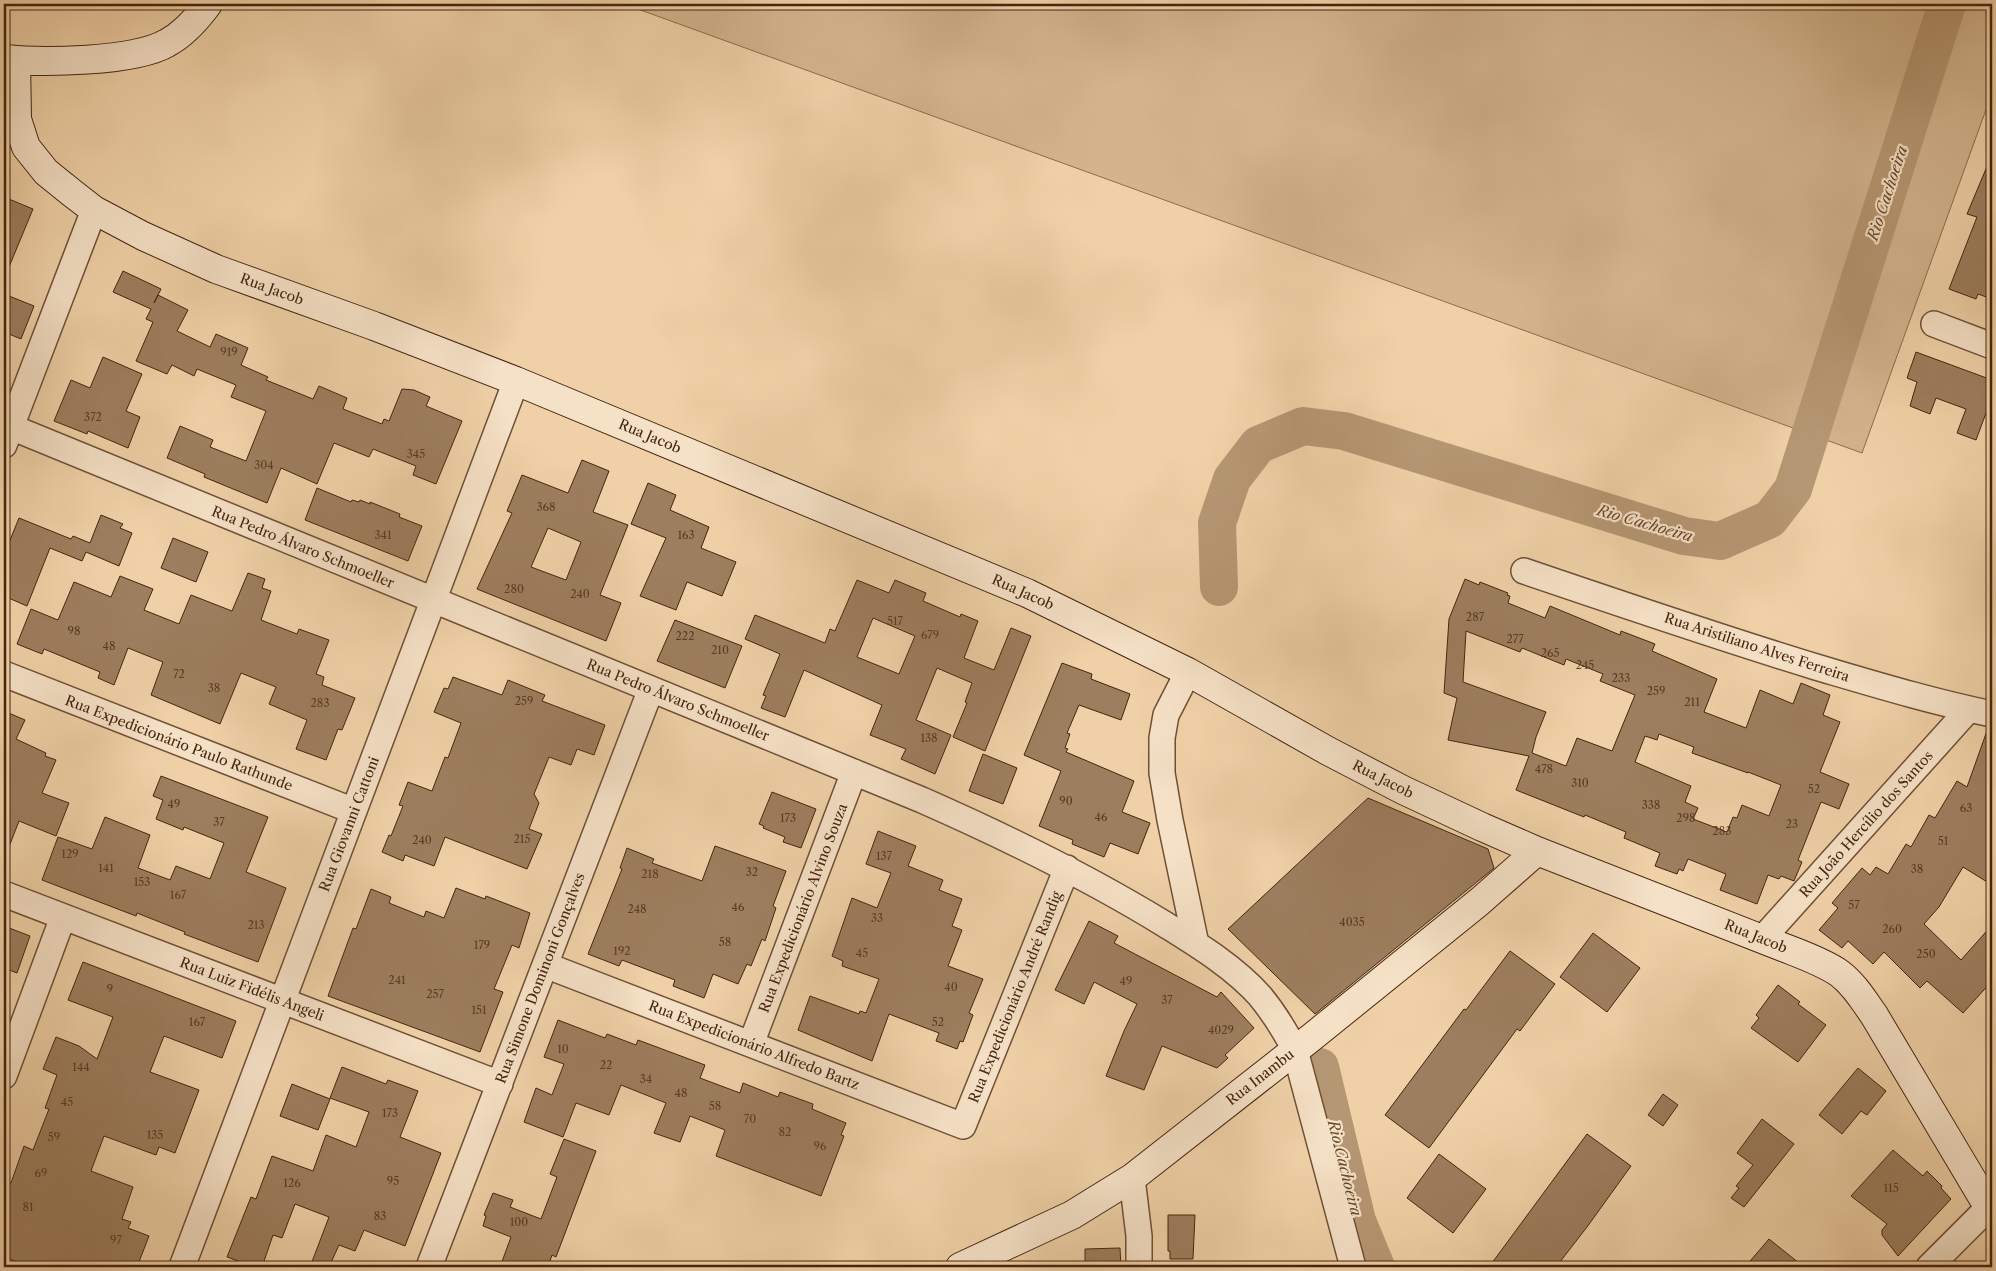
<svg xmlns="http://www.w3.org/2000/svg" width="1996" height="1271" viewBox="0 0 1996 1271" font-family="'Libre Caslon Text',serif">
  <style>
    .green { fill: #d3b48d; stroke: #8c6c4e }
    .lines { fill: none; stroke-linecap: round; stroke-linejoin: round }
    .river { stroke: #b69773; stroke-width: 38 }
    .building { fill: #9d7e5e; stroke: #44250f; fill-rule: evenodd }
    .street-casing { stroke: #6f5035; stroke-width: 28 }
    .secondary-casing { stroke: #44250f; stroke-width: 30 }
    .street { stroke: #f5e1c6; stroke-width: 25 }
    .secondary { stroke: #f5e1c6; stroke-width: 28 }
    .labels { text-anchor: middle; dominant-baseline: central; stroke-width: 4.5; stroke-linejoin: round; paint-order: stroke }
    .number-label { font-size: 11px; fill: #5a3b23 }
    .street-label { font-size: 14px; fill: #44250f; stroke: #f5e1c6 }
    .water-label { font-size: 15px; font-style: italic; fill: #66472d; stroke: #f5e1c6 }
  </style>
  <rect width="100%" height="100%" fill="#f0d1a7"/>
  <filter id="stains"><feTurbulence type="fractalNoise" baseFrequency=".004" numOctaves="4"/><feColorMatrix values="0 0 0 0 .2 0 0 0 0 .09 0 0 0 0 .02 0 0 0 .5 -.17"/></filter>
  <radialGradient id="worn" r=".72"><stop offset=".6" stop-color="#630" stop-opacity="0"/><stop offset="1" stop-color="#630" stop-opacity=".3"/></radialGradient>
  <path class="green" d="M624,4H1992V93L1862,453Z"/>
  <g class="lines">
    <path class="river" d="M1219,587L1217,523L1232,479L1258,445L1303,426L1344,431L1684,536L1720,541L1770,519L1793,489L1947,4
      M1320,1067L1357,1221L1376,1267"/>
  </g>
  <path class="building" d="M1991,157L1992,299L1978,294L1976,299L1949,289L1977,217L1967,214Z
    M4,197L33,209L4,279Z
    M123,271L161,289L154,303L158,295L188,310L177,331L210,347L216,334L248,348L241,365L268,377L266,380L313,399L319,386L347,398L343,409L382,424L384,419L389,421L402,389L414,390L430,397L426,406L462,421L436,484L413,475L416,466L373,449L369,457L334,443L317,484L281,468L267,503L204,477L205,474L167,458L180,426L213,440L210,447L246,461L266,411L231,397L236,385L197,369L194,376L172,365L167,374L136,361L153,322L146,319L151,309L113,292Z
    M4,294L34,306L21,339L4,332Z
    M1916,352L1992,380V415L1986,413L1976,440L1957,433L1966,409L1936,398L1930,414L1910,406L1917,382L1907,378Z
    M103,357L142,374L126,411L140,417L128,448L88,431L87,434L54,421L71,380L90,388Z
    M582,460L609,471L593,512L628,525L600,595L621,603L606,641L477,589L512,513L507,511L522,475L568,493ZM548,528L581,542L566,580L531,567Z
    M648,483L676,495L670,510L709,527L701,548L736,562L722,596L687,582L676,610L640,596L666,538L631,524Z
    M317,488L351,502L352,500L359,502L360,500L370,504V502L400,514L399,517L422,526L408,561L305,520Z
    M101,515L123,524L120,528L132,533L119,566L86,552L82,561L50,548L27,606L4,596V555L19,518L71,539L73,536L90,543Z
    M173,538L208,552L196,582L161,568Z
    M248,573L265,579L262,588L271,591L261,620L297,634L299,629L329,640L316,674L324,677L322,685L355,698L342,730L338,729L326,760L296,749L307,720L269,704L276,687L241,673L220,724L151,695L163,662L128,648L114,685L98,678L100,672L44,649L42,654L17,644L31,609L58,620L74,582L111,597L120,576L153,589L144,610L179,624L191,595L232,611Z
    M1465,579L1479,585L1480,582L1508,593L1507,595L1510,596L1508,603L1545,618L1550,606L1620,635L1621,631L1655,644L1652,651L1717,679L1704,712L1746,728L1760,690L1793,704L1801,683L1830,695L1823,715L1840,722L1820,772L1849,784L1839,809L1821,802L1798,860L1802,862L1794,881L1781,876L1779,879L1768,875L1757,904L1720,890L1726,874L1688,859L1683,871L1679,869L1677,874L1655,866L1660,853L1624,838L1626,832L1585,815L1584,817L1516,790L1529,756L1448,740L1457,698L1444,693L1449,619ZM1466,631L1520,652L1522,648L1564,665L1566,659L1603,674L1600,681L1635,695L1612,751L1577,738L1566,766L1532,753L1536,737L1546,712L1463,682ZM1659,734L1694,747L1692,753L1748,773V772L1781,785L1769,816L1742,805L1737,818L1733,817L1727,832L1693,819L1698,808L1685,802L1691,786L1635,762L1645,736L1657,740Z
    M857,580L889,593L895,580L926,593L923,601L960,617L961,614L978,621L964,658L994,670L1011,628L1031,636L985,751L953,737L967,703L965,702L972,683L937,668L916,720L951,735L935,774L901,759L906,749L870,735L882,705L804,670L785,717L761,708L766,696L763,695L780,654L745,639L755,615L825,643L830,629L835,631ZM873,618L915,636L899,674L857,657Z
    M675,620L742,646L725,688L657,661Z
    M1062,663L1092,674L1091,679L1130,694L1121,720L1079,705L1067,733L1070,734L1065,748L1068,749L1066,752L1134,781L1122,812L1150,823L1138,854L1110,843L1104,857L1072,844L1073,840L1039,826L1061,771L1024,755Z
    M453,677L502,695L508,680L545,695L542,701L605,725L594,755L577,749L571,765L549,757L534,794L539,803L529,829L542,834L527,869L445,837L434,866L405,855L403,861L382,852L389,835L391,836L403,806L399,805L408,782L432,791L445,757L448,758L461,723L434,712L444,688L448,689Z
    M4,711L25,720L16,739L46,753L45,756L56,760L42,793L69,803L56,836L19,821L5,857L4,856Z
    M1988,728H1992V885L1963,867L1939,907L1924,924L1961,960L1992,925V981L1963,1013L1927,981L1920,988L1884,952L1873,964L1848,941L1842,948L1819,930L1838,908L1832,903L1862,868L1870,875L1876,867L1888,874L1906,844L1911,847L1929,815L1935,818L1957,781L1967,787Z
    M983,754L1017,768L1003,804L969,791Z
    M161,776L268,817L246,872L286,888L258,962L184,934L185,932L147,917L137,913L136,916L42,880L58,837L92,849L105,817L150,835L138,868L170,880L176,866L210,879L224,843L184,827L183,830L156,819L163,800L153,796Z
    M772,792L816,809L801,848L783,842L785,837L763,828L764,826L759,824Z
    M1368,798L1488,849L1494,868L1315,1014L1228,929Z
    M878,831L916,846L908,866L943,880L939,890L962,899L952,926L962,930L948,966L983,979L969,1013L973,1015L963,1042L960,1041L957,1049L936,1041L939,1033L889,1014L872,1061L798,1030L810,996L859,1014L860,1011L866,1013L879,979L842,966L843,961L832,956L852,898L877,908L891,873L866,864Z
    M715,846L786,871L773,906L776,908L765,941L762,939L751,966L747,964L738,984L713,974L704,998L673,986L675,980L622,960L619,966L588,954L622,869L620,868L627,848L654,859L652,863L702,881Z
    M456,888L485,899L486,896L530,913L519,948L512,945L494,989L503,992L480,1052L328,996L353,928L356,929L371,889L391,897L389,903L424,917L426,911L444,918Z
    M1089,921L1118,936L1114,943L1217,997L1221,992L1254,1028L1225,1055L1228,1058L1217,1068L1162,1046L1144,1090L1106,1076L1124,1031L1137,1004L1094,982L1084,1004L1055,990Z
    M4,926L30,936L17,973L4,968Z
    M1593,933L1640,968L1607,1012L1560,977Z
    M1510,951L1555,984L1520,1031L1517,1029L1429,1148L1385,1115L1464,1009L1466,1010Z
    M83,962L236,1021L222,1058L164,1036L150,1072L199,1090L175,1153L159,1147L156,1155L104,1136L91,1171L133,1187L122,1219L131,1222L128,1228L149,1236L137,1267H31L4,1257V1191L7,1182L11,1183L24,1146L33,1150L49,1109L45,1108L57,1075L43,1069L56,1037L79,1046L97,1059L113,1017L68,1000Z
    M1778,985L1800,1002L1798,1004L1826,1025L1798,1062L1751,1028L1759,1018L1756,1015Z
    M558,1020L605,1038L607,1034L636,1045L638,1040L705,1065L700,1078L740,1093L743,1083L778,1097L780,1092L813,1104L812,1109L846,1123L841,1135L844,1136L821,1196L716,1156L725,1130L690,1116L680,1142L654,1133L666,1103L621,1085L609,1115L576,1103L563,1137L524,1122L536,1088L552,1095L564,1064L544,1057Z
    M342,1067L386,1084L388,1080L418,1091L400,1137L441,1153L405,1246L364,1230L355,1251L339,1245L329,1267H310L329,1217L295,1204L282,1238L273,1235L262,1267H255L227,1257L251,1197L256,1199L272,1156L313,1171L326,1135L356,1147L369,1112L330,1098Z
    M1858,1068L1886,1091L1867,1115L1861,1111L1842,1134L1819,1115Z
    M292,1084L330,1099L318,1130L280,1116Z
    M1663,1094L1678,1105L1663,1126L1648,1115Z
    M1762,1119L1794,1144L1744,1207L1731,1198L1739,1188L1736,1186L1753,1165L1737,1153Z
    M1587,1134L1631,1166L1587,1227L1556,1267H1489Z
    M564,1139L596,1151L556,1257L552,1255L548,1267H500L511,1237L483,1226L486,1216L484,1215L493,1193L513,1200L510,1207L541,1219L557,1177L550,1174Z
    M1893,1150L1923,1176L1927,1171L1942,1186L1941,1188L1951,1199L1898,1256L1882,1235V1230L1887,1224L1851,1196Z
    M1439,1154L1486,1189L1453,1233L1407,1198Z
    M1168,1215H1195L1193,1259H1170V1251H1168Z
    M1769,1239L1804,1267H1745Z
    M1120,1248L1121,1267H1085V1249Z"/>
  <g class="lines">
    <defs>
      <path id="street" d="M1934,324L1992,346
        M11,427L922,800C1006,837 1088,877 1166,925C1198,945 1234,967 1260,996C1274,1013 1285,1031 1295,1050L1353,1267
        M4,445L94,210
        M1524,571C1621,604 1718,637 1816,667C1874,684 1933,702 1992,714
        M1188,672L1166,715L1162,738V773L1170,820L1196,944
        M4,674L354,811
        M4,894L500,1084
        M1763,938L1969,709
        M545,965L963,1126L1067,868
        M751,1044L854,772
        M4,1076L63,917
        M1132,1178L1139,1236V1267
        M182,1267L516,381
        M429,1267L651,689
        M1929,1267L1989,1207"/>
      <path id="secondary" d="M4,59C42,63 134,62 167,43C184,34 197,19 208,4
        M16,60L17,119L26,147L46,172L72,193L94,210L143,236L216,269L374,326L516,381L1027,593L1188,672L1328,751L1403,790L1482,827L1537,851L1785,948C1803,955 1823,962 1839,973C1854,984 1864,1001 1874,1015L1992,1213
        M960,1267L1072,1215L1132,1178L1312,1037L1479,902L1537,851"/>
    </defs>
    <use href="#street" class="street-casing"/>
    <use href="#secondary" class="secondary-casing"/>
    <use href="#street" class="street"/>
    <use href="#secondary" class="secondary"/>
  </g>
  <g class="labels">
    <g class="number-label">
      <text x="229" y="352">919</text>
      <text x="93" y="417">372</text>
      <text x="416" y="454">345</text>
      <text x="264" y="465">304</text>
      <text x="546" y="507">368</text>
      <text x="383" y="535">341</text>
      <text x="686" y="535">163</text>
      <text x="514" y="589">280</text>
      <text x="580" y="594">240</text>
      <text x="1475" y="617">287</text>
      <text x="895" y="621">517</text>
      <text x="74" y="631">98</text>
      <text x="930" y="635">679</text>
      <text x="685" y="636">222</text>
      <text x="1515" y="639">277</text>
      <text x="109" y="646">48</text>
      <text x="720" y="650">210</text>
      <text x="1550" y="653">265</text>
      <text x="1585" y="665">245</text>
      <text x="179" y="674">72</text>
      <text x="1621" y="678">233</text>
      <text x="214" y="688">38</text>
      <text x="1656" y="691">259</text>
      <text x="524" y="701">259</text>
      <text x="1692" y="702">211</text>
      <text x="320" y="703">283</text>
      <text x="929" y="738">138</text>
      <text x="1544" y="769">478</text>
      <text x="1580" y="783">310</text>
      <text x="1814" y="789">52</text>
      <text x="1066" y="801">90</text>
      <text x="174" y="804">49</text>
      <text x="1651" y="805">338</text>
      <text x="1966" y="808">63</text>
      <text x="1101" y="817">46</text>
      <text x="788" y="818">173</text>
      <text x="1686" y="818">298</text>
      <text x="219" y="822">37</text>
      <text x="1792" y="824">23</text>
      <text x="1722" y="831">283</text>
      <text x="522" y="839">215</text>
      <text x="422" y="840">240</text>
      <text x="1943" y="841">51</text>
      <text x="70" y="854">129</text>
      <text x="884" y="856">137</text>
      <text x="106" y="868">141</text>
      <text x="1917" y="869">38</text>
      <text x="752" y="872">32</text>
      <text x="650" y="874">218</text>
      <text x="142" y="882">153</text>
      <text x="178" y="895">167</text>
      <text x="1854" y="905">57</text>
      <text x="738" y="907">46</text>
      <text x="637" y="909">248</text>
      <text x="877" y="918">33</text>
      <text x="1352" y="922">4035</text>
      <text x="256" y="925">213</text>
      <text x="1892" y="929">260</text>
      <text x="725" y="942">58</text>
      <text x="482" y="945">179</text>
      <text x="622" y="951">192</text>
      <text x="862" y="953">45</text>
      <text x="1926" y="954">250</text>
      <text x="397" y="980">241</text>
      <text x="1126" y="981">49</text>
      <text x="951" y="987">40</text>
      <text x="110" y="989">9</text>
      <text x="435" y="994">257</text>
      <text x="1167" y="1000">37</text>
      <text x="479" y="1010">151</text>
      <text x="197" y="1022">167</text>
      <text x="938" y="1022">52</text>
      <text x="1221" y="1030">4029</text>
      <text x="563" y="1049">10</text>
      <text x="606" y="1065">22</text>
      <text x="81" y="1067">144</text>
      <text x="646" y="1079">34</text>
      <text x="681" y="1093">48</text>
      <text x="67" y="1102">45</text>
      <text x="715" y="1106">58</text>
      <text x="390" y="1113">173</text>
      <text x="750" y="1119">70</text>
      <text x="785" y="1132">82</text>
      <text x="155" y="1135">135</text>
      <text x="54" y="1137">59</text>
      <text x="820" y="1146">96</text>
      <text x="41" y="1173">69</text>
      <text x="393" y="1181">95</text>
      <text x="292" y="1183">126</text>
      <text x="1891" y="1188">115</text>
      <text x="28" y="1207">81</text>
      <text x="380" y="1216">83</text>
      <text x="519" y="1222">100</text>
      <text x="116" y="1240">97</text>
    </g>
    <g class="street-label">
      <text transform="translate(272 289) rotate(20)">Rua Jacob</text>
      <text transform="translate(650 436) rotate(23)">Rua Jacob</text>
      <text transform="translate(303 547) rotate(22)">Rua Pedro Álvaro Schmoeller</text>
      <text transform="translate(1023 592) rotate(24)">Rua Jacob</text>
      <text transform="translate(1757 647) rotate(18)">Rua Aristiliano Alves Ferreira</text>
      <text transform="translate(678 700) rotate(22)">Rua Pedro Álvaro Schmoeller</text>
      <text transform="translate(179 743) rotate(21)">Rua Expedicionário Paulo Rathunde</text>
      <text transform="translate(1383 779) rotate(27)">Rua Jacob</text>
      <text transform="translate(349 824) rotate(-69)">Rua Giovanni Cattoni</text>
      <text transform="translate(1866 824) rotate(-48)">Rua João Hercílio dos Santos</text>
      <text transform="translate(803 908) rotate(-69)">Rua Expedicionário Alvino Souza</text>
      <text transform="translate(1756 936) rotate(22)">Rua Jacob</text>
      <text transform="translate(540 978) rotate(-69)">Rua Simone Dominoni Gonçalves</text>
      <text transform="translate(252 989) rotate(21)">Rua Luiz Fidélis Angeli</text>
      <text transform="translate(1015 997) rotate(-68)">Rua Expedicionário André Randig</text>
      <text transform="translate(754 1045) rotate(21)">Rua Expedicionário Alfredo Bartz</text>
      <text transform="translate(1260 1077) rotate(-38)">Rua Inambu</text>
    </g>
    <g class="water-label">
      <text transform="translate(1887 193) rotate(-72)">Rio Cachoeira</text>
      <text transform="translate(1645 523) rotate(16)">Rio Cachoeira</text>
      <text transform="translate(1345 1168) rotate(76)">Rio Cachoeira</text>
    </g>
  </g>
  <rect width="1996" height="1271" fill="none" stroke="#f0d1a7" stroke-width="20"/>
  <rect x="5" y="5" width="1986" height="1261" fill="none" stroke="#44250f" stroke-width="2.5"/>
  <rect x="10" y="10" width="1976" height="1251" fill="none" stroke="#44250f"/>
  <rect width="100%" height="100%" filter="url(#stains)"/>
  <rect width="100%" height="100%" fill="url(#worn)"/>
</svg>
